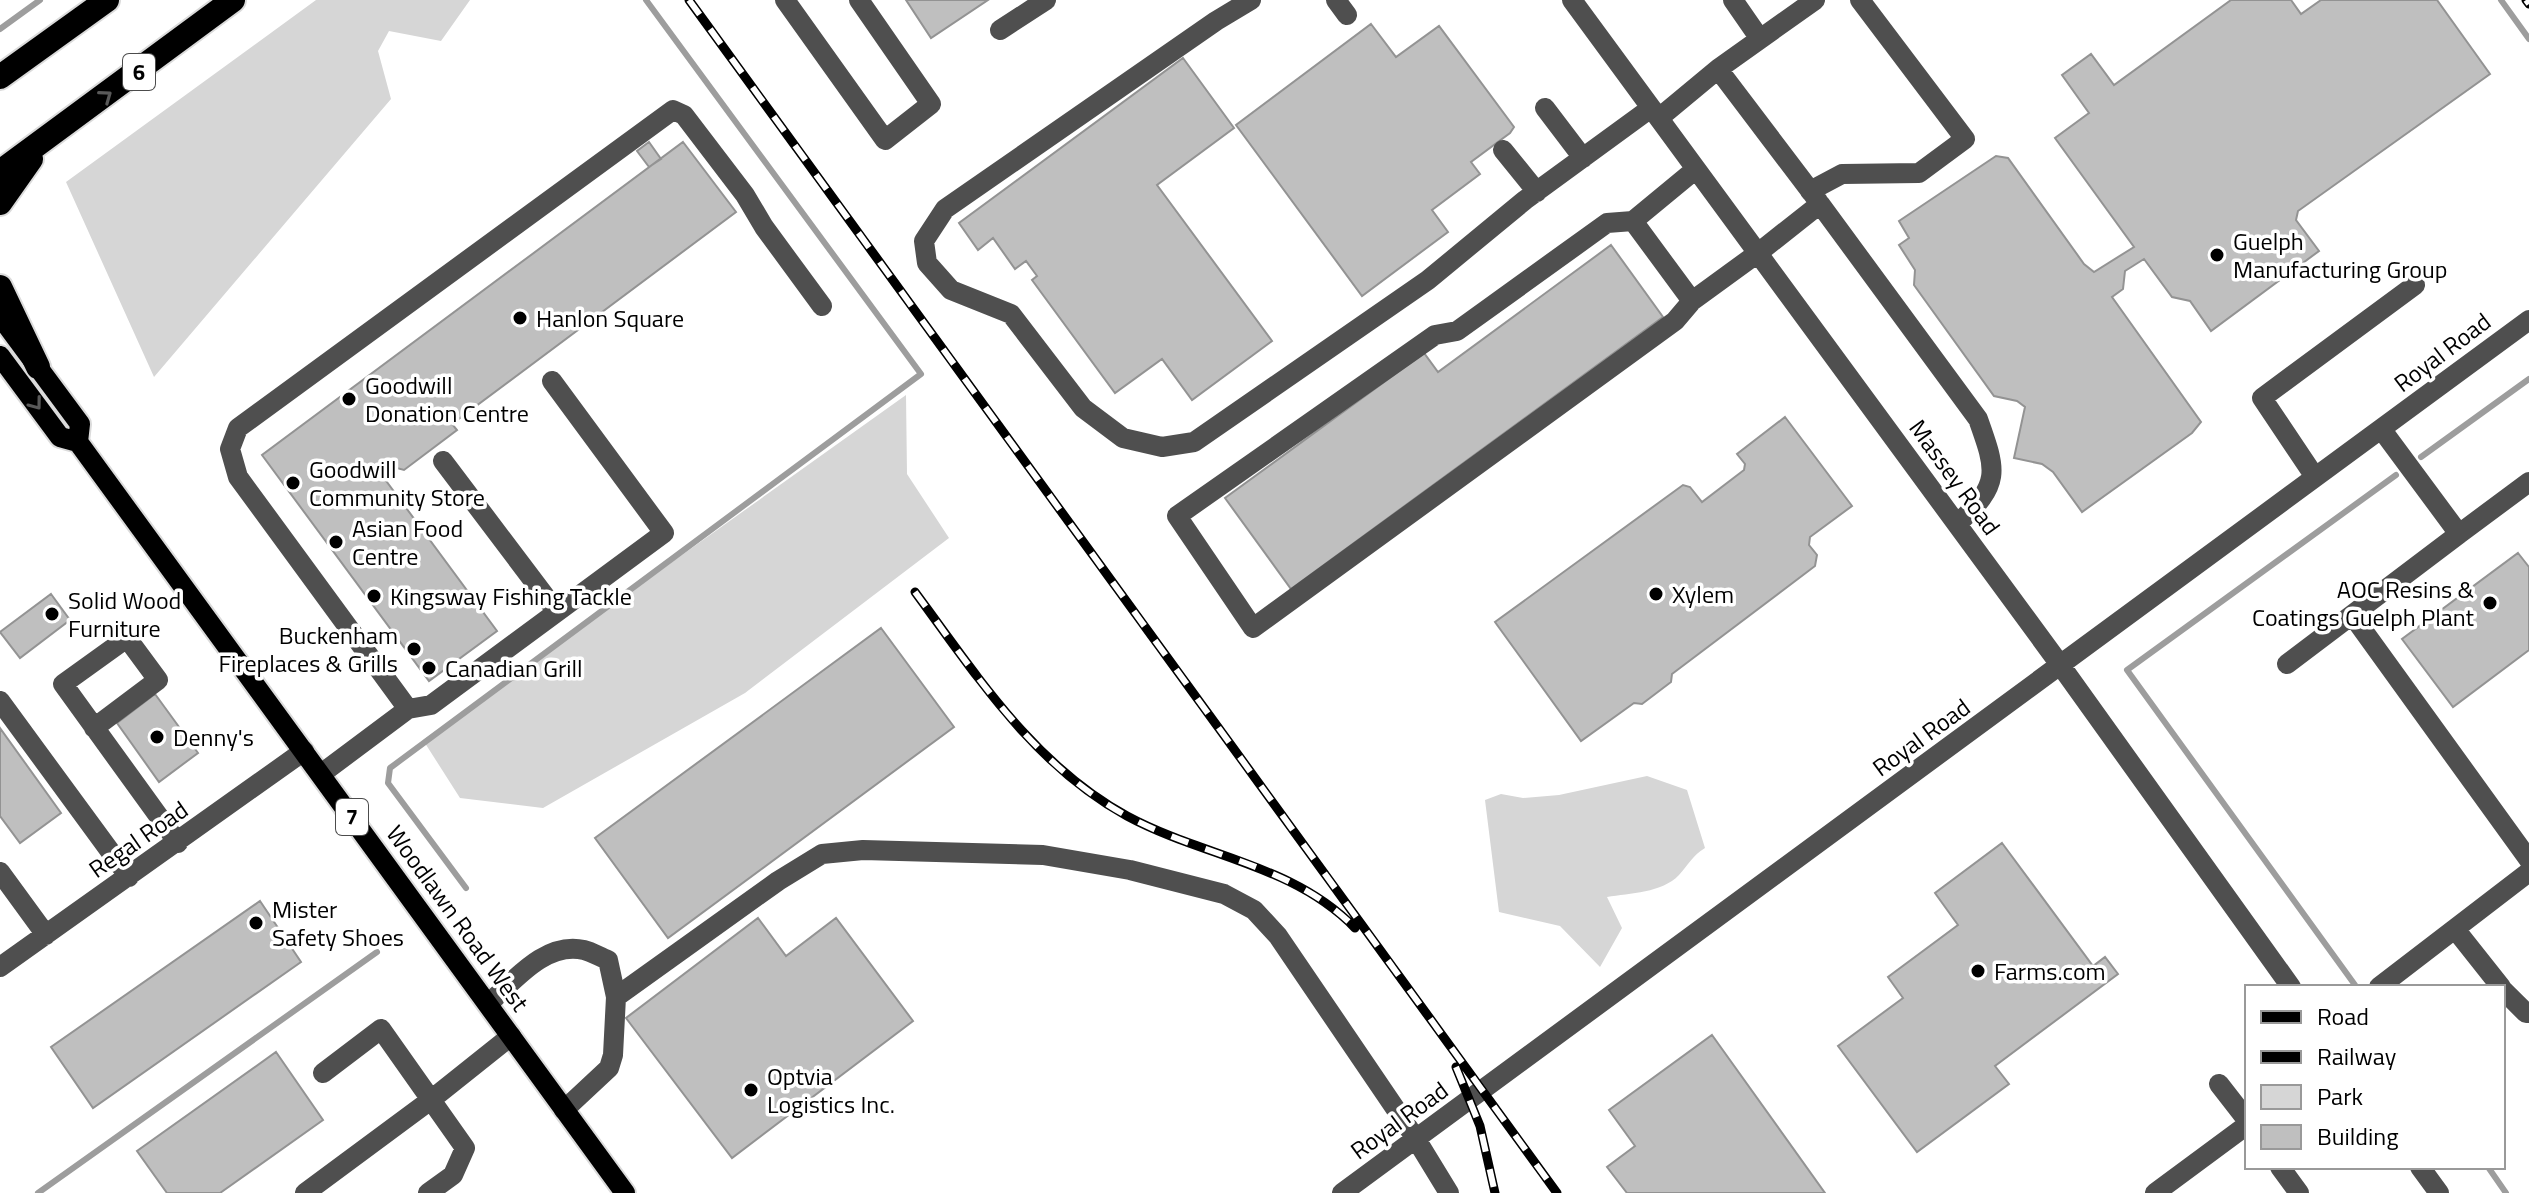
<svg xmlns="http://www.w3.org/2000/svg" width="2529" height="1193" viewBox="0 0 2529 1193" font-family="'Titillium Web',sans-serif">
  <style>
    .green { fill: #d6d6d6 }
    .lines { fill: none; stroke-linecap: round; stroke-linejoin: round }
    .stream { stroke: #9d9d9d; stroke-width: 6 }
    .building { fill: #bfbfbf; stroke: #939393; stroke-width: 2 }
    .major-casing { stroke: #dbdbdb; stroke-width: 24 }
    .highway-casing { stroke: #dbdbdb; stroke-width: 28 }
    .minor { stroke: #4f4f4f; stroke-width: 20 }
    .major { stroke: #000; stroke-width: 20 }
    .highway { stroke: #000; stroke-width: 24 }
    .rail-casing { stroke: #000; stroke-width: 9 }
    .rail { stroke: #fff; stroke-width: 6; stroke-dasharray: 18; stroke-linecap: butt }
    .oneway { stroke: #595959 }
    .poi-dot { fill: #000; stroke: #fff; stroke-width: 3 }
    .labels { text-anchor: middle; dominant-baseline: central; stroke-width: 7; stroke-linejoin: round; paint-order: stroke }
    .shield { fill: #fff; stroke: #4c4c4c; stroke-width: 2 }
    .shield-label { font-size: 22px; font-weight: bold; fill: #000 }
    .poi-label { font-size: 24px; fill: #000; stroke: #fff; text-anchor: start }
    .street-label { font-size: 24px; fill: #000; stroke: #fff }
  </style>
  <rect width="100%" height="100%" fill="#fff"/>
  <path class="green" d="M316,0H470L441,41L389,31L378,51L391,99L154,377L66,182Z
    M906,395L907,474L949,538L745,693L543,808L460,798L423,740Z
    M1647,776L1687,790L1705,848C1692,856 1689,864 1679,875C1662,893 1630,893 1607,897L1622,928L1600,967L1560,926L1499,912L1485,800L1501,794L1523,798L1559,795Z"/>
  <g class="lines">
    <path class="stream" d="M2501,0L2529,39
      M0,29L40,0
      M2421,457L2529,379
      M466,888L388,783L390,768L921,374L646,0
      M2355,985L2127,670L2396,475
      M2488,1167L2506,1193
      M38,1193L377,952"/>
  </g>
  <path class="building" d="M906,0H988L931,38Z
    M2231,0H2291L2301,14L2321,0H2437L2490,74L2298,211L2296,220L2319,251L2211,331L2190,301L2172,297L2144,259L2125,271L2123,289L2112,297L2201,422L2192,433L2082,512L2053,472L2042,464L2014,458L2025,407L2017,401L1994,396L1914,285L1915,270L1899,245L1909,238L1899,221L1996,156L2008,158L2084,264L2094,272L2134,247L2055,138L2089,113L2062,75L2091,54L2114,85Z
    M1371,24L1396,57L1439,26L1514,127L1510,133L1471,162L1480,174L1432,210L1448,232L1362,296L1236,125Z
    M1183,58L1234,128L1157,185L1272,341L1192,400L1162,359L1115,393L1032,280L1037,276L1026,261L1015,269L993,238L978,250L959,223Z
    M649,142L661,159L649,167L637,151Z
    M683,142L736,212L452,424L457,430L404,470L397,468L384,478L497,631L429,681L262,455Z
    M1611,245L1663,317L1291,589L1225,498L1424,353L1438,372Z
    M1785,417L1852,506L1810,537L1809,545L1817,555L1815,566L1672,674L1671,682L1642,704L1634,703L1581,741L1495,622L1683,485L1690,487L1702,502L1744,470L1745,464L1737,454Z
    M2518,553L2529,567V650L2453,707L2402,639Z
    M51,594L70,620L20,658L0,632Z
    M881,628L954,727L668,938L595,838Z
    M155,694L198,753L159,782L117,723Z
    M0,728L61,813L20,843L0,816Z
    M2002,843L2093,966L2105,957L2118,974L1995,1066L2009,1084L1917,1152L1838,1046L1903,998L1888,977L1958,925L1935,893Z
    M260,901L301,962L93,1108L51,1047Z
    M758,918L786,956L836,918L913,1021L732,1158L626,1018Z
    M1712,1035L1825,1193H1627L1607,1167L1635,1146L1609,1110Z
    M276,1052L323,1120L220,1193H167L137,1151Z"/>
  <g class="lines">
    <defs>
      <path id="major" d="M0,316L80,424L78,442
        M0,356L60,437L78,442L625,1193"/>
      <path id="highway" d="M0,77L107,0
        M0,172L233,0
        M0,203L31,159
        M0,287L38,367"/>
    </defs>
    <use href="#major" class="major-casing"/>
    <use href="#highway" class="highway-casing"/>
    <path class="minor" d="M785,0L885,140L931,104L859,0
      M1251,0L1216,21L945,209L924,241L927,263L951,290L1011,314L1083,408L1123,438L1162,447L1194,442L1428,280L1525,200L1651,108
      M1336,0L1347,15
      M1572,0L2061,666L2291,987
      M1733,0L1760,39
      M1000,30L1046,0
      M1718,69L1815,0
      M1545,108L1583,158
      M1659,118L1718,69L1818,201
      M1503,150L1537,192
      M1696,169L1633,221L1692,301L1758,253L1820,204L1978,419C1997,472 2001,484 1957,524
      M1810,191L1842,174L1919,173L1965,139L1860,0
      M1633,221L1607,223L1457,331L1435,335L1177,516L1253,628L1675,321L1692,301
      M552,381L664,533L557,612
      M2315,477L2262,398L2415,285
      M2459,534L2529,482
      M2352,615L2529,860
      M2287,664L2459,534L2382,430
      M0,701L129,877
      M408,709L238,477L230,449L238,428L673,110L684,115L745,195L764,227L822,306
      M94,728L158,680L127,638L63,684L178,843
      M321,774L408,709L431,705L557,612L443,461
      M0,872L46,935
      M2455,929L2501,987
      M0,967L304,751
      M2379,987L2529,872
      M2503,990L2526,1013H2529
      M616,997L778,881L822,854L863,850L1043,855L1130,870L1224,894L1254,910L1278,936L1416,1139L1449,1193
      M488,1004C514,981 545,941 584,950C592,952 600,957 608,960L616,997L613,1055L609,1068L564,1110
      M323,1073L381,1029L465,1148L453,1175L428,1193
      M2219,1084L2247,1120
      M2280,1167L2299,1193
      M2420,1167L2439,1193
      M305,1193L432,1099L511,1036
      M1342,1193L2529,320
      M2155,1193L2247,1125"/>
    <use href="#major" class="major"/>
    <use href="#highway" class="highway"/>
    <defs>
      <path id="rail" d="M689,0L1557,1193
        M2526,0L2529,4
        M915,592C977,676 1034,765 1127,816C1203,857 1293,864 1355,928
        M1456,1067L1480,1126L1495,1193"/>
    </defs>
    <use href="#rail" class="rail-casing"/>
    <use href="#rail" class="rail"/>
  </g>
  <defs><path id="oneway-chevron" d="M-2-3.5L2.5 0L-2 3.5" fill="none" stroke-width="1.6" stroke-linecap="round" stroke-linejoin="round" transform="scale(2)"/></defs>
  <g class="oneway">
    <use href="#oneway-chevron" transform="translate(106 96) rotate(-36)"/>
    <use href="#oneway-chevron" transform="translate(36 404) rotate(53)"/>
  </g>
  <g class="poi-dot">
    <circle cx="2217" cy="255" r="8"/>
    <circle cx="520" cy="318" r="8"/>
    <circle cx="349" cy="399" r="8"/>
    <circle cx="293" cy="483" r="8"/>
    <circle cx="336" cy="542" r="8"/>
    <circle cx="1656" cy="594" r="8"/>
    <circle cx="374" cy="596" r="8"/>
    <circle cx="2490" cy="603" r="8"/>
    <circle cx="52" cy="614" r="8"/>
    <circle cx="414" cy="649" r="8"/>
    <circle cx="429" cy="668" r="8"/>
    <circle cx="157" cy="737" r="8"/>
    <circle cx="256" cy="923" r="8"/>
    <circle cx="1978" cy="971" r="8"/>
    <circle cx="751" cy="1090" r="8"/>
  </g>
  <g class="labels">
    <g class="shield">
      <rect x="123" y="54" width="32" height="36" rx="6"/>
      <rect x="336" y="799" width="32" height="36" rx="6"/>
    </g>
    <g class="shield-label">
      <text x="139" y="72">6</text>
      <text x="352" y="817">7</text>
    </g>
    <g class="poi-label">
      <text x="2233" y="241">Guelph<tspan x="2233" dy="28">Manufacturing Group</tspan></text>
      <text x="536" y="318">Hanlon Square</text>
      <text x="365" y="385">Goodwill<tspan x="365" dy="28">Donation Centre</tspan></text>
      <text x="309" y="469">Goodwill<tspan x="309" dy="28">Community Store</tspan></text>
      <text x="352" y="528">Asian Food<tspan x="352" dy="28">Centre</tspan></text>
      <text x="2474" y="589" text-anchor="end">AOC Resins &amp;<tspan x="2474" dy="28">Coatings Guelph Plant</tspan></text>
      <text x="1672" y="594">Xylem</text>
      <text x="390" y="596">Kingsway Fishing Tackle</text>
      <text x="68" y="600">Solid Wood<tspan x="68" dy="28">Furniture</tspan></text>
      <text x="398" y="635" text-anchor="end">Buckenham<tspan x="398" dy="28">Fireplaces &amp; Grills</tspan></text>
      <text x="445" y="668">Canadian Grill</text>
      <text x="173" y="737">Denny's</text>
      <text x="272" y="909">Mister<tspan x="272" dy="28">Safety Shoes</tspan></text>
      <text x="1994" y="971">Farms.com</text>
      <text x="767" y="1076">Optvia<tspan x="767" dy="28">Logistics Inc.</tspan></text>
    </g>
    <g class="street-label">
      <text transform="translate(2442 352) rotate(-37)">Royal Road</text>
      <text transform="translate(1955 477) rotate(54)">Massey Road</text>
      <text transform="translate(1921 737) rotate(-36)">Royal Road</text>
      <text transform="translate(138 839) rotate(-35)">Regal Road</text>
      <text transform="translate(458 918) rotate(54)">Woodlawn Road West</text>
      <text transform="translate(1399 1120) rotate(-36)">Royal Road</text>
    </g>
  </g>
  <rect x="2245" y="985" width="260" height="184" fill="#ffffff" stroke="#999999" stroke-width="2"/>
  <rect x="2261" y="1011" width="40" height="12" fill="#000000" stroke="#999999" stroke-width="2"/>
  <text x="2317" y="1025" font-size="24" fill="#000000">Road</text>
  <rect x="2261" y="1051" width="40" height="12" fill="#000000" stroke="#999999" stroke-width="2"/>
  <text x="2317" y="1065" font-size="24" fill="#000000">Railway</text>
  <rect x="2261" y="1085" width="40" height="24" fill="#d6d6d6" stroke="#999999" stroke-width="2"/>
  <text x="2317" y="1105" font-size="24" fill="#000000">Park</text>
  <rect x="2261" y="1125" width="40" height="24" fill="#bfbfbf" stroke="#999999" stroke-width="2"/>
  <text x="2317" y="1145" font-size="24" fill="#000000">Building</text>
</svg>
